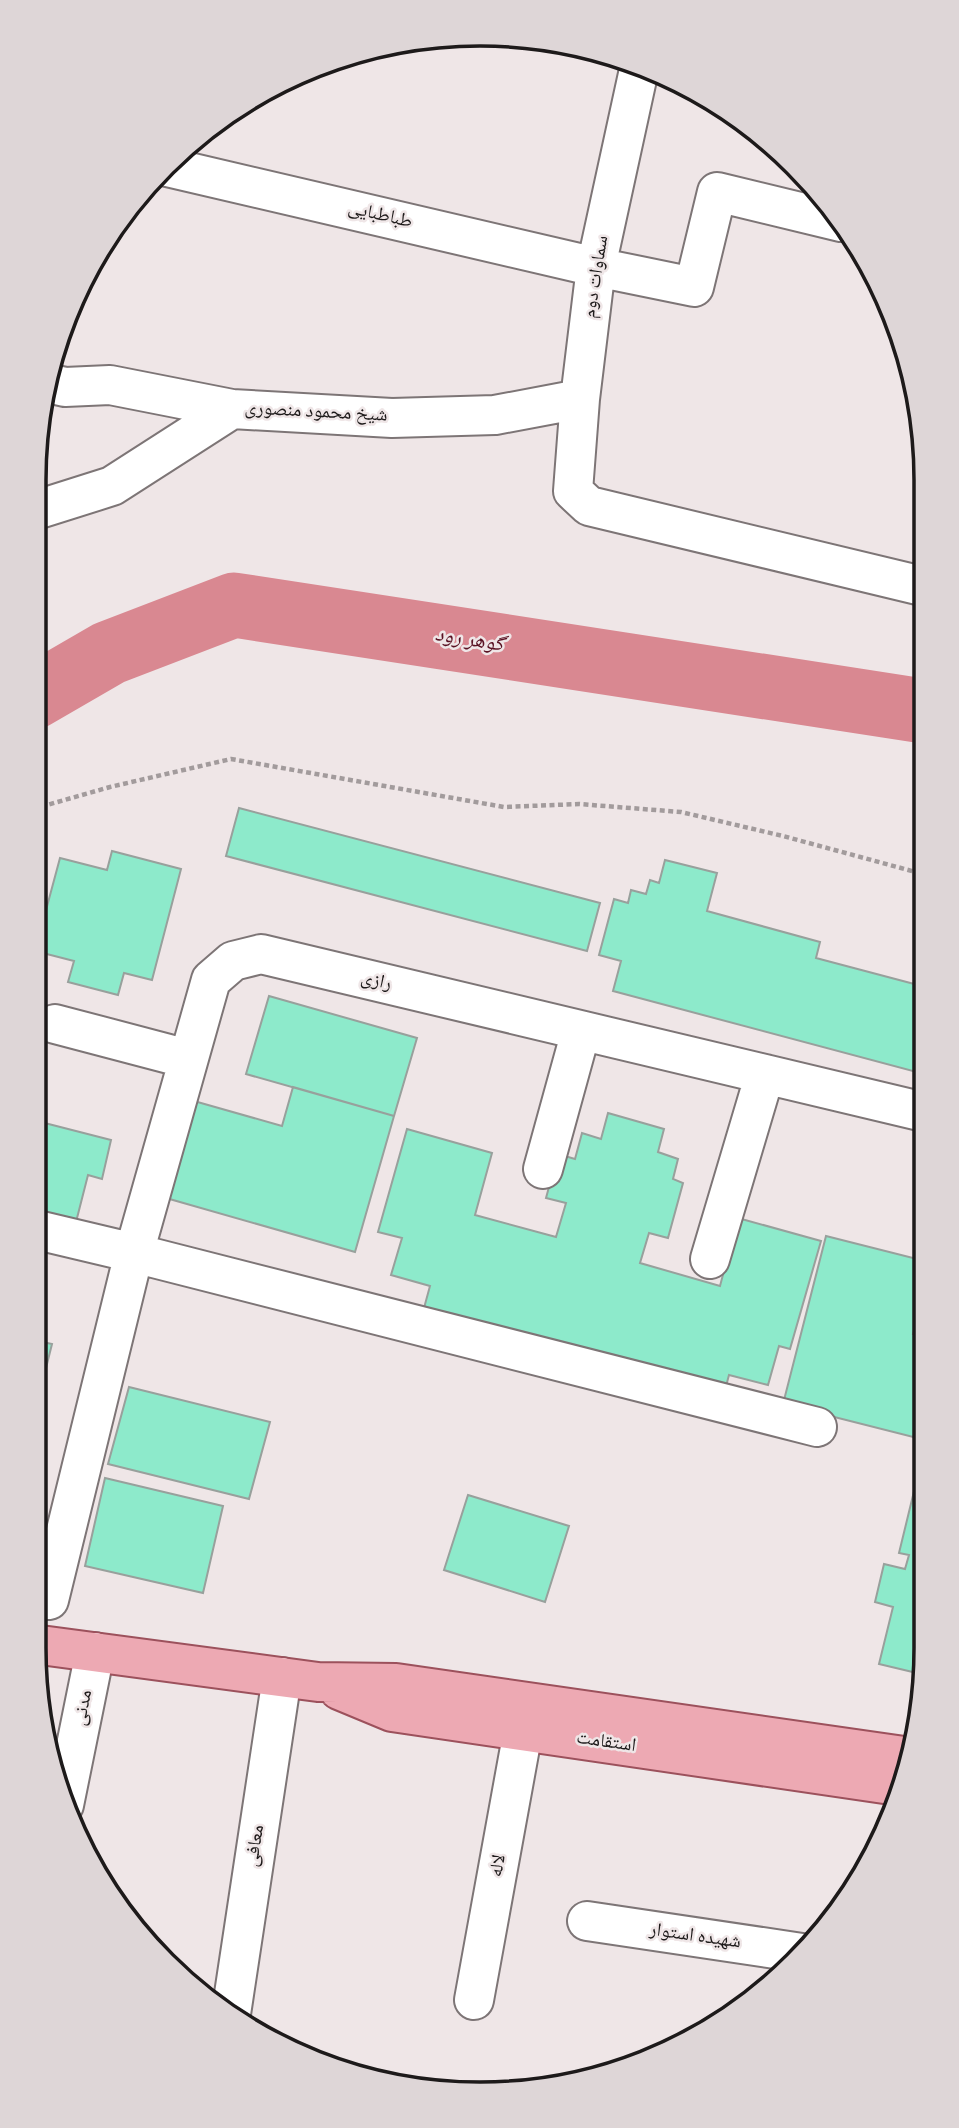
<svg xmlns="http://www.w3.org/2000/svg" width="959" height="2128" viewBox="0 0 959 2128" font-family="Georgia,'Noto Naskh Arabic',serif">
  <style>
    .lines { fill: none; stroke-linecap: round; stroke-linejoin: round }
    .river { stroke: #d98891; stroke-width: 65 }
    .building { fill: #8deacb; stroke: #98a09c; stroke-width: 2 }
    .minor-casing { stroke: #7d7576; stroke-width: 42 }
    .major-casing { stroke: #9c515c; stroke-width: 42 }
    .path { stroke: #a29b9c; stroke-width: 4.5; stroke-dasharray: 5 3.5; stroke-linecap: butt }
    .minor { stroke: #fff; stroke-width: 38 }
    .major { stroke: #eda9b3; stroke-width: 38 }
    .labels { text-anchor: middle; dominant-baseline: central; stroke-width: 5; stroke-linejoin: round; paint-order: stroke }
    .street-label { font-size: 19px; fill: #1d1a1a; stroke: #efe6e7 }
    .water-label { font-size: 21px; font-style: italic; fill: #591122; stroke: #efe6e7 }
    .rim { fill: none; stroke: #1d1a1a; stroke-width: 3.5 }
  </style>
  <rect width="100%" height="100%" fill="#efe6e7"/>
  <g class="lines">
    <path class="river" d="M33,697L109,653L234,605L923,711"/>
  </g>
  <path class="building" d="M239,808L600,903L587,951L226,856Z
    M112,851L181,869L152,980L124,973L118,995L68,982L74,961L35,951L60,858L107,870Z
    M665,860L717,873L707,911L820,942L816,958L918,985L922,969L924,970V1074L613,991L621,961L599,955L614,899L628,903L631,890L646,894L650,880L659,883Z
    M269,996L417,1038L394,1116L246,1074Z
    M293,1087L394,1116L355,1252L166,1198L194,1101L282,1126Z
    M608,1113L664,1129L658,1152L678,1159L673,1179L683,1183L668,1238L649,1233L640,1263L720,1286L738,1218L821,1241L790,1349L779,1346L768,1385L729,1375L725,1390L424,1308L430,1286L391,1275L402,1238L378,1232L407,1129L492,1153L475,1215L556,1237L566,1203L546,1198L558,1154L575,1159L582,1133L601,1139Z
    M33,1120L111,1140L102,1179L88,1175L76,1222L33,1211Z
    M826,1236L925,1261V1312L919,1310L913,1334L925,1338V1440L783,1404Z
    M33,1340L52,1344L33,1420Z
    M129,1387L270,1422L249,1499L108,1464Z
    M925,1446L926,1649L921,1674L879,1664L893,1607L875,1602L884,1564L905,1569L909,1555L899,1553Z
    M105,1478L223,1506L203,1593L85,1566Z
    M468,1495L569,1526L545,1602L444,1570Z"/>
  <g class="lines">
    <defs>
      <path id="minor" d="M640,65L596,267L580,399L573,491L589,506L922,586
        M163,166L596,267L694,287L717,192L841,222
        M52,384L65,387L110,385L232,409L392,418L495,415L580,399
        M33,511L112,486L232,409
        M55,1024L188,1059
        M543,1169L581,1031
        M33,1229L134,1253L211,980L233,961L261,954L924,1112
        M710,1259L765,1074
        M49,1600L134,1253L817,1427
        M64,1805L95,1652
        M587,1921L802,1953
        M474,2000L523,1731
        M231,2014L282,1677"/>
      <path id="major" d="M33,1644L318,1682L396,1683L904,1756
        M339,1690L392,1712L898,1786"/>
    </defs>
    <use href="#minor" class="minor-casing"/>
    <use href="#major" class="major-casing"/>
    <path class="path" d="M33,809L110,787L231,759L504,807L579,804L681,812L783,836L923,874"/>
    <use href="#minor" class="minor"/>
    <use href="#major" class="major"/>
  </g>
  <g class="labels">
    <g class="street-label">
      <text transform="translate(380 216) rotate(13)">طباطبایی</text>
      <text transform="translate(597 277) rotate(-81)">سماوات دوم</text>
      <text transform="translate(316 413) rotate(3)">شیخ محمود منصوری</text>
      <text transform="translate(376 982) rotate(13)">رازی</text>
      <text transform="translate(84 1708) rotate(-79)">مدنی</text>
      <text transform="translate(606 1743) rotate(8)">استقامت</text>
      <text transform="translate(256 1846) rotate(-81)">معافی</text>
      <text transform="translate(499 1866) rotate(-80)">لاله</text>
      <text transform="translate(695 1937) rotate(8)">شهیده استوار</text>
    </g>
    <g class="water-label">
      <text transform="translate(469 641) rotate(9)">گوهر رود</text>
    </g>
  </g>
  <path d="M0 0H959V2128H0ZM480 46H480A434 434 0 0 1 914 480V1648A434 434 0 0 1 480 2082H480A434 434 0 0 1 46 1648V480A434 434 0 0 1 480 46Z" fill="#ded6d7" fill-rule="evenodd"/>
  <path class="rim" d="M480 46H480A434 434 0 0 1 914 480V1648A434 434 0 0 1 480 2082H480A434 434 0 0 1 46 1648V480A434 434 0 0 1 480 46Z"/>
</svg>
